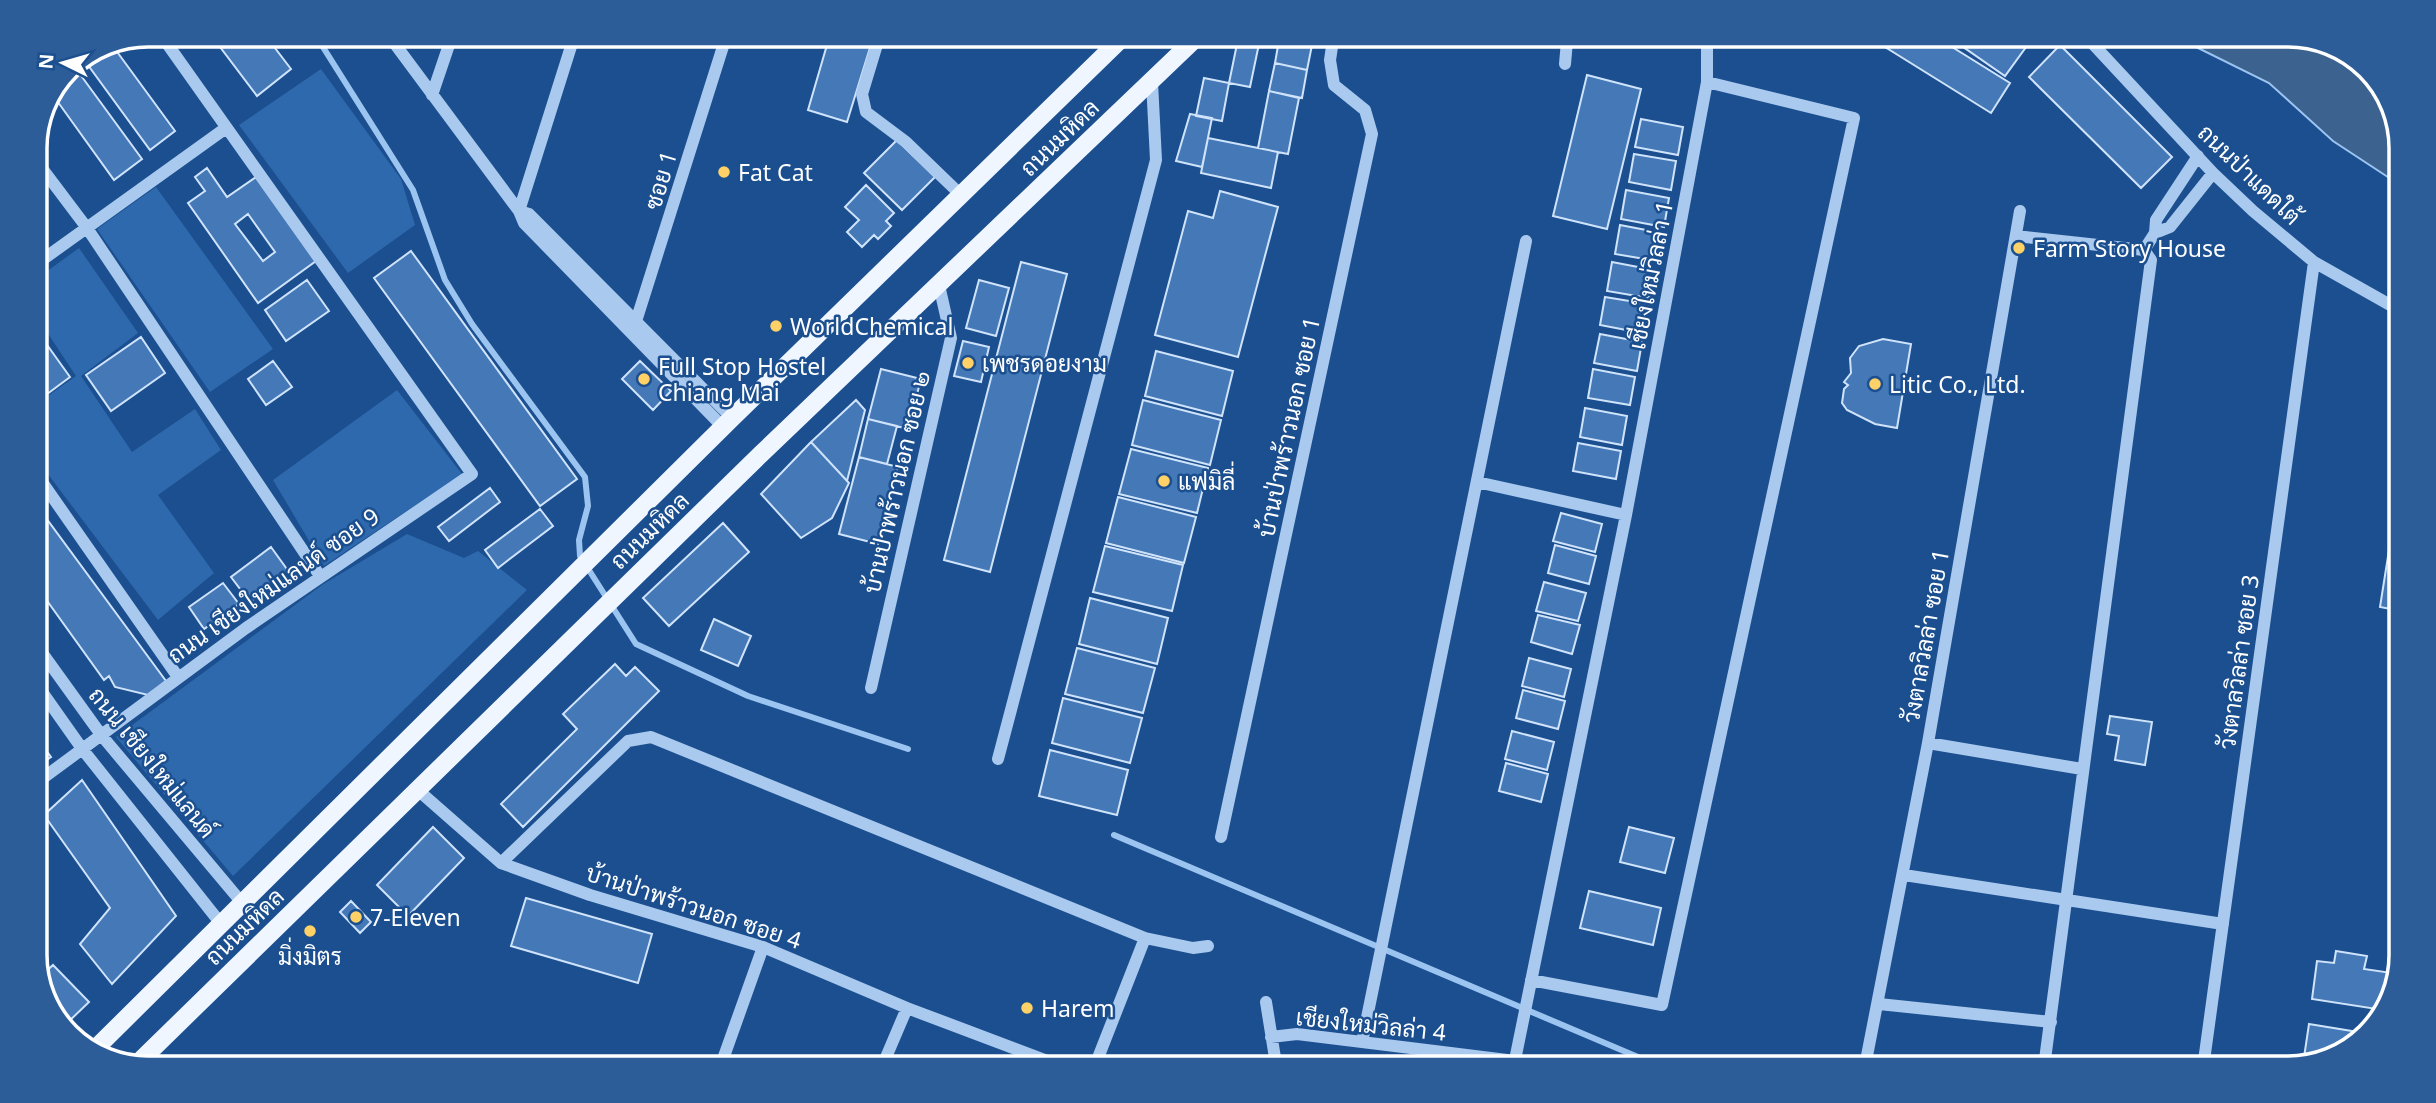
<svg xmlns="http://www.w3.org/2000/svg" width="2436" height="1103" viewBox="0 0 2436 1103" font-family="'Noto Sans',Sarabun,sans-serif">
  <style>
    .green { fill: #2e69ad }
    .water { fill: #3c6290; stroke: #9cc4f0; stroke-width: 2 }
    .lines { fill: none; stroke-linecap: round; stroke-linejoin: round }
    .stream { stroke: #9cc4f0; stroke-width: 6 }
    .building { fill: #4478b7; stroke: #cfe3fa; stroke-width: 2; fill-rule: evenodd }
    .minor { stroke: #a9c9ee; stroke-width: 12 }
    .major { stroke: #f0f6ff; stroke-width: 18 }
    .poi-dot { fill: #ffd166; stroke: #1b4f8f; stroke-width: 2.5 }
    .labels { text-anchor: middle; dominant-baseline: central; stroke-width: 5; stroke-linejoin: round; paint-order: stroke }
    .street-label { font-size: 23px; fill: #fff; stroke: #1b4f8f }
    .poi-label { font-size: 23px; fill: #fff; stroke: #1b4f8f; text-anchor: start }
    .rim { fill: none; stroke: #fff; stroke-width: 3.5 }
  </style>
  <rect width="100%" height="100%" fill="#1b4f8f"/>
  <path class="green" d="M321,69L401,179L415,225L348,273L239,125Z
    M156,187L273,349L210,392L97,229Z
    M79,248L138,333L81,376L132,452L195,409L221,450L158,495L214,573L158,620L35,457V405L76,376L35,314V280Z
    M397,390L462,474L324,566L273,480Z
    M407,534L464,558L478,551L527,590L233,876L116,737L322,585Z"/>
  <path class="water" d="M2188,43L2332,44L2382,85L2401,141L2400,185L2333,141L2269,83Z"/>
  <g class="lines">
    <path class="stream" d="M316,36L413,190L445,280L472,324L585,477L588,506L579,540L580,556L636,644L748,696L908,749
      M1114,835L1645,1060"/>
  </g>
  <path class="building" d="M211,35H265L291,69L257,96Z
    M829,38H873L847,122L808,110Z
    M1238,39H1260L1250,87L1229,83Z
    M1279,40H1313L1307,70L1275,63Z
    M1877,42H1944L2010,83L1991,113Z
    M1956,42L2029,43L2005,76Z
    M2060,45L2172,157L2141,188L2029,77Z
    M115,49L175,131L150,150L85,61Z
    M1275,63L1307,70L1302,98L1269,91Z
    M74,66L142,159L114,180L55,98L68,68Z
    M1587,75L1641,89L1607,229L1553,216Z
    M1204,78L1229,83L1222,121L1196,116Z
    M1269,91L1299,98L1288,154L1258,148Z
    M1190,114L1212,118L1202,167L1176,161Z
    M1641,119L1683,127L1678,155L1635,147Z
    M1208,138L1278,152L1271,188L1201,173Z
    M897,140L935,177L902,210L864,173Z
    M1634,154L1676,161L1671,190L1629,182Z
    M207,168L227,197L256,177L316,261L258,303L188,203L205,191L195,177ZM248,214L275,252L263,261L235,224Z
    M866,185L894,213L886,221L891,226L878,239L874,235L862,247L847,232L859,220L845,207Z
    M1626,190L1669,198L1664,227L1621,219Z
    M1220,191L1278,207L1238,357L1155,335L1188,211L1213,218Z
    M1620,225L1662,233L1657,261L1615,254Z
    M411,251L577,479L540,506L374,278Z
    M1021,262L1067,274L990,572L944,560Z
    M1612,262L1654,270L1649,298L1607,291Z
    M307,280L329,311L286,341L265,310Z
    M979,280L1009,288L996,336L966,328Z
    M1605,297L1648,304L1642,333L1600,325Z
    M1600,334L1642,342L1637,371L1594,363Z
    M141,337L165,373L111,411L86,375Z
    M1883,339L1911,344L1897,428L1875,424L1847,410L1842,403L1844,389L1848,385L1844,382L1851,373L1850,358L1859,346Z
    M963,341L989,347L981,382L954,376Z
    M45,342L70,377L35,403V349Z
    M1156,351L1233,371L1222,416L1145,396Z
    M273,361L292,387L266,405L248,379Z
    M640,361L671,391L653,410L622,379Z
    M881,369L921,379L908,429L868,419Z
    M1593,369L1635,377L1630,405L1588,398Z
    M856,400L865,410L847,481L811,442Z
    M1143,400L1221,420L1210,465L1132,445Z
    M1585,408L1627,416L1622,445L1580,437Z
    M868,419L897,426L887,464L859,457Z
    M811,442L849,483L832,518L801,538L761,494Z
    M1578,443L1621,451L1616,479L1573,471Z
    M1131,449L1208,468L1197,513L1119,494Z
    M859,457L898,467L878,544L839,534Z
    M490,488L500,502L449,541L438,527Z
    M1118,497L1196,517L1184,563L1106,543Z
    M35,503L166,681L148,695L115,687L109,676L104,680L35,584Z
    M540,509L553,526L498,568L485,550Z
    M1561,513L1602,524L1595,552L1553,541Z
    M723,523L749,552L669,626L643,598Z
    M1555,545L1596,556L1589,584L1548,573Z
    M1105,546L1183,565L1172,611L1093,592Z
    M271,547L289,572L250,602L231,577Z
    M2389,550L2397,551L2396,610L2380,607Z
    M1544,582L1586,593L1578,621L1536,611Z
    M223,583L239,604L204,629L189,607Z
    M1090,598L1168,618L1157,664L1079,644Z
    M1538,615L1580,625L1572,654L1531,642Z
    M714,619L751,636L738,666L701,650Z
    M1077,648L1155,668L1143,713L1065,694Z
    M1529,658L1571,669L1564,697L1522,686Z
    M615,664L626,676L635,667L659,691L523,827L501,804L577,729L563,714Z
    M1523,690L1565,701L1558,729L1516,718Z
    M1063,698L1142,718L1130,763L1052,743Z
    M2110,716L2152,722L2145,765L2115,760L2119,736L2107,734Z
    M1512,731L1554,742L1547,770L1505,759Z
    M35,735L51,757L35,768Z
    M1050,750L1128,770L1117,815L1039,796Z
    M1506,763L1548,774L1541,802L1499,791Z
    M82,780L176,916L112,984L80,944L110,908L44,815Z
    M433,827L464,858L408,916L377,885Z
    M1629,827L1674,838L1665,873L1620,862Z
    M1589,891L1661,908L1653,945L1580,928Z
    M526,898L652,934L638,983L511,946Z
    M351,901L371,922L360,933L340,912Z
    M2336,951L2367,956L2364,969L2392,973V999L2383,1010L2312,999L2317,961L2334,963Z
    M53,965L89,1002L64,1026L54,1018L40,977Z
    M2309,1024L2364,1033L2350,1049L2303,1064Z"/>
  <g class="lines">
    <path class="minor" d="M389,36L519,211L524,223L723,427
      M879,38L862,94L866,112L906,142L961,195
      M2092,43L2213,173L2253,211L2314,262L2399,310
      M1565,64L1567,41
      M432,95L452,36
      M35,159L87,228L320,576
      M519,211L529,214L732,418
      M519,211L574,37
      M2155,233L2170,227L2213,173
      M2016,236L2144,250L2151,260L2044,1067
      M2144,250L2155,233L2156,220L2198,156
      M35,265L226,128
      M632,334L726,37
      M35,472L178,677
      M1477,482L1626,515
      M35,643L102,736L243,904
      M35,682L83,750L222,925
      M871,688L951,338L939,285
      M1928,743L2082,769
      M998,759L1156,160L1152,82
      M35,784L246,628L472,474L161,35
      M419,791L501,863L590,895L763,947L907,1008L1053,1063
      M1221,837L1372,134L1365,110L1334,85L1330,60L1333,40
      M501,863L628,741L651,737L1145,938L1193,948L1208,946
      M1904,875L2223,924
      M1531,980L1662,1005L1854,118L1707,82
      M1266,1002L1276,1064
      M1879,1004L2051,1022
      M1271,1037L1297,1034L1549,1065
      M1362,1042L1526,241
      M1515,1060L1626,515L1707,82V41
      M722,1062L763,947
      M884,1062L907,1008
      M1096,1063L1145,938
      M1865,1066L1928,743L2020,211
      M2203,1068L2314,262"/>
    <path class="major" d="M94,1050L732,418L1121,39
      M142,1059L761,454L1195,39"/>
  </g>
  <g class="poi-dot">
    <circle cx="724" cy="172" r="7"/>
    <circle cx="2019" cy="248" r="7"/>
    <circle cx="776" cy="326" r="7"/>
    <circle cx="968" cy="363" r="7"/>
    <circle cx="644" cy="379" r="7"/>
    <circle cx="1875" cy="384" r="7"/>
    <circle cx="1164" cy="481" r="7"/>
    <circle cx="356" cy="917" r="7"/>
    <circle cx="310" cy="931" r="7"/>
    <circle cx="1027" cy="1008" r="7"/>
  </g>
  <g class="labels">
    <g class="street-label">
      <text transform="translate(1059 137) rotate(-44)">ถนนมหิดล</text>
      <text transform="translate(2250 174) rotate(44)">ถนนป่าแดดใต้</text>
      <text transform="translate(660 180) rotate(-73)">ซอย 1</text>
      <text transform="translate(1650 275) rotate(-79)">เชียงใหม่วิลล่า 1</text>
      <text transform="translate(1288 427) rotate(-78)">บ้านป่าพร้าวนอก ซอย 1</text>
      <text transform="translate(896 482) rotate(-77)">บ้านป่าพร้าวนอก ซอย ๒</text>
      <text transform="translate(649 530) rotate(-44)">ถนนมหิดล</text>
      <text transform="translate(273 585) rotate(-35)">ถนน เชียงใหม่แลนด์ ซอย 9</text>
      <text transform="translate(1925 636) rotate(-80)">วังตาลวิลล่า ซอย 1</text>
      <text transform="translate(2238 662) rotate(-82)">วังตาลวิลล่า ซอย 3</text>
      <text transform="translate(153 762) rotate(51)">ถนน เชียงใหม่แลนด์</text>
      <text transform="translate(694 906) rotate(18)">บ้านป่าพร้าวนอก ซอย 4</text>
      <text transform="translate(244 926) rotate(-44)">ถนนมหิดล</text>
      <text transform="translate(1371 1024) rotate(6)">เชียงใหม่วิลล่า 4</text>
    </g>
    <g class="poi-label">
      <text x="738" y="172">Fat Cat</text>
      <text x="2033" y="248">Farm Story House</text>
      <text x="790" y="326">WorldChemical</text>
      <text x="982" y="363">เพชรดอยงาม</text>
      <text x="658" y="366">Full Stop Hostel<tspan x="658" dy="26">Chiang Mai</tspan></text>
      <text x="1889" y="384">Litic Co., Ltd.</text>
      <text x="1178" y="481">แฟมิลี่</text>
      <text x="370" y="917">7-Eleven</text>
      <text x="310" y="956" text-anchor="middle">มิ่งมิตร</text>
      <text x="1041" y="1008">Harem</text>
    </g>
  </g>
  <path d="M0 0H2436V1103H0ZM148 47H2288A101 101 0 0 1 2389 148V955A101 101 0 0 1 2288 1056H148A101 101 0 0 1 47 955V148A101 101 0 0 1 148 47Z" fill="#2d5d98" fill-rule="evenodd"/>
  <path class="rim" d="M148 47H2288A101 101 0 0 1 2389 148V955A101 101 0 0 1 2288 1056H148A101 101 0 0 1 47 955V148A101 101 0 0 1 148 47Z"/>
  <g transform="translate(63 63) rotate(275)" stroke="#1b4f8f" stroke-width="5" paint-order="stroke">
  <path d="M0-5L12 26L0 18L-12 26Z" fill="#ffffff"/>
  <text y="-10" font-size="19" font-weight="bold" text-anchor="middle" fill="#ffffff">N</text>
  </g>
</svg>
